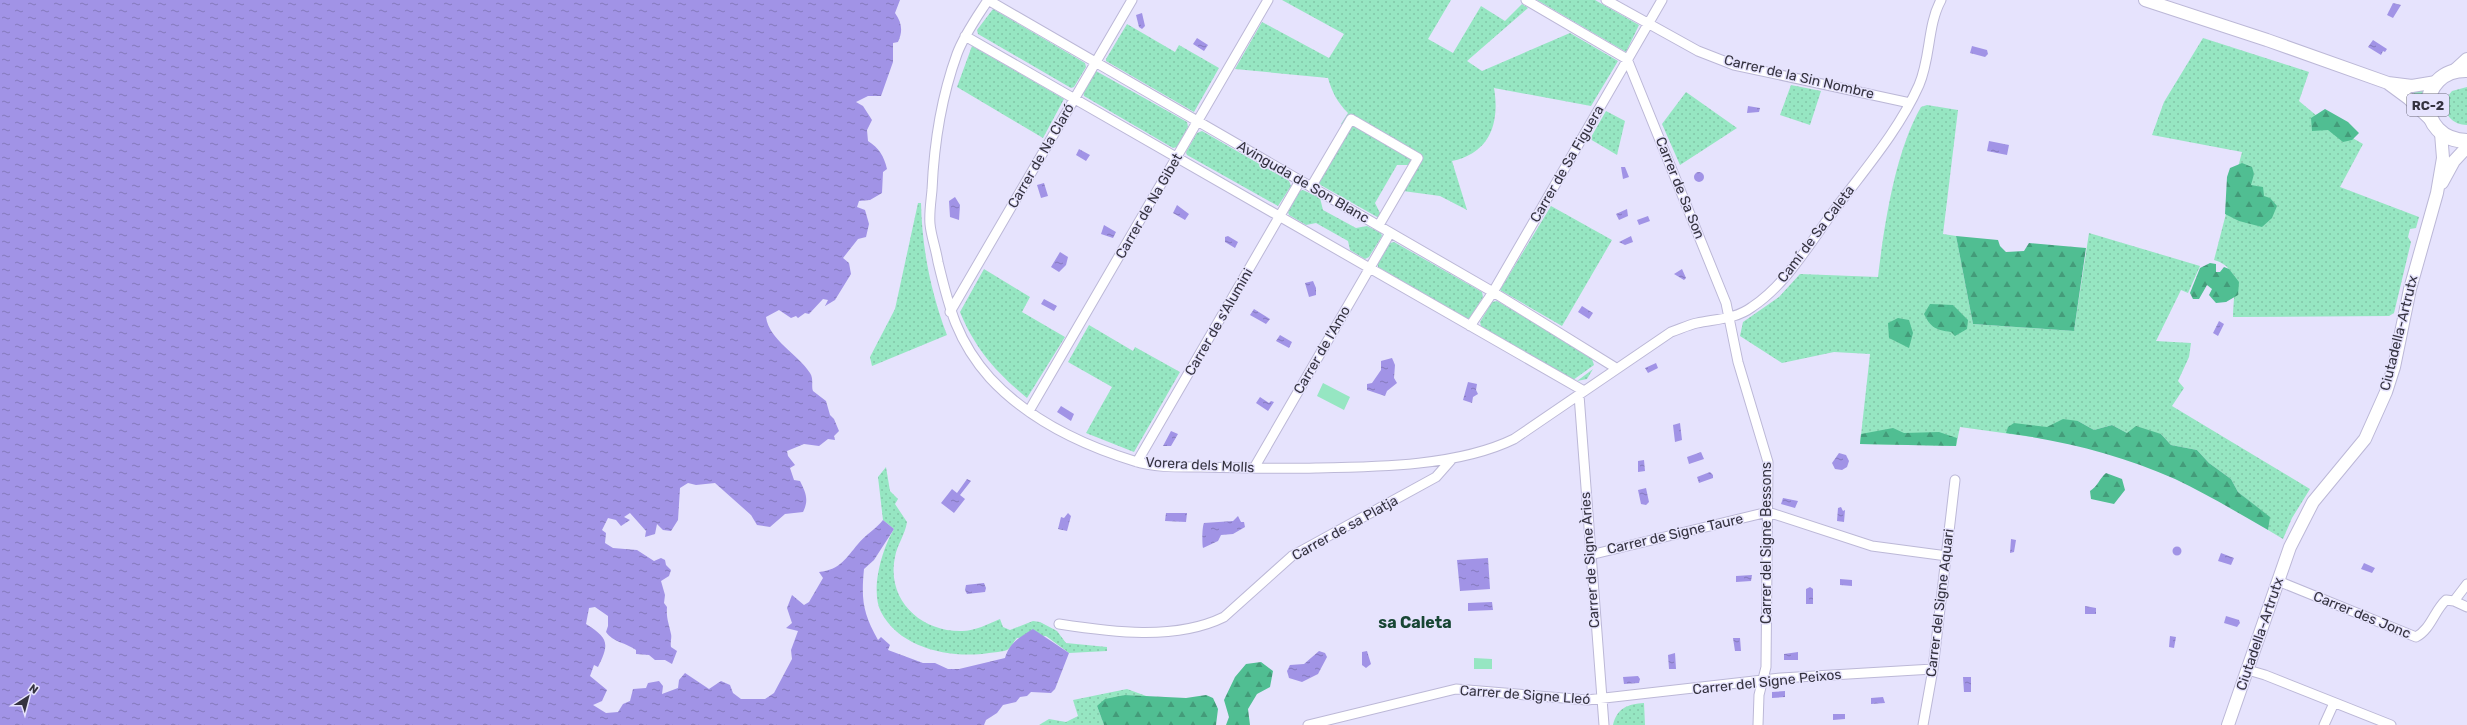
<svg xmlns="http://www.w3.org/2000/svg" width="2467" height="725" viewBox="0 0 2467 725" font-family="Rubik,sans-serif">
  <style>
    .grass { fill: url(#grass-dots) }
    .forest { fill: url(#forest-firs) }
    .garden { fill: #96e6c2 }
    .water { fill: url(#water-ripples) }
    .lines { fill: none; stroke-linecap: round; stroke-linejoin: round }
    .street-casing { stroke: #bcb8d7; stroke-width: 11 }
    .secondary-casing { stroke: #bcb8d7; stroke-width: 14 }
    .primary-casing { stroke: #bcb8d7; stroke-width: 16 }
    .street { stroke: #fff; stroke-width: 9 }
    .secondary { stroke: #fff; stroke-width: 12 }
    .primary { stroke: #fff; stroke-width: 14 }
    .labels { text-anchor: middle; dominant-baseline: central; stroke-width: 3; stroke-linejoin: round; paint-order: stroke }
    .shield { fill: #e6e3fd; stroke: #6a6879; stroke-width: 1 }
    .shield-label { font-size: 13px; font-weight: bold; fill: #353340 }
    .street-label { font-size: 14px; fill: #353340; stroke: #e6e3fd }
    .quarter-label { font-size: 16px; font-weight: bold; fill: #184634; stroke: #e6e3fd }
  </style>
  <defs>
    <pattern id="grass-dots" width="8" height="8" patternUnits="userSpaceOnUse"><rect width="8" height="8" fill="#96e6c2"/><path d="M2 2h.1M6 6h.1" fill="none" stroke="#82c6a8" stroke-width="1.8" stroke-linecap="round"/></pattern>
    <pattern id="forest-firs" width="22" height="20" patternUnits="userSpaceOnUse"><rect width="22" height="20" fill="#50be92"/><path d="M5 1l3.5 6h-7zM16 11l3.5 6h-7z" fill="#439b79"/></pattern>
    <pattern id="water-ripples" width="26" height="14" patternUnits="userSpaceOnUse"><rect width="26" height="14" fill="#a193e6"/><path d="M2 4q2-2 4 0t4 0M15 11q2-2 4 0t4 0" fill="none" stroke="#8479bc"/></pattern>
  </defs>
  <rect width="100%" height="100%" fill="#e6e3fd"/>
  <path class="grass" d="M1282,0H1451L1428,39L1453,53L1481,6L1505,21L1522,4L1528,8L1467,61L1482,71L1570,33L1618,61L1591,106L1494,88C1500,123 1490,153 1452,161L1467,210L1440,196L1403,191L1410,165H1397L1375,203L1381,215L1379,218L1317,183L1348,130L1341,124L1348,113C1337,102 1332,92 1328,78L1235,69L1262,22L1329,58L1344,34Z
    M1537,0H1595L1639,25L1626,52Z
    M993,9L1085,63L1086,67L1074,87L1071,88L978,34L977,30Z
    M1127,24L1175,52L1179,45L1219,68L1194,112L1106,61V59Z
    M2203,38L2309,72L2299,101L2323,121L2363,144L2340,187L2419,217L2416,228L2410,229L2408,237L2411,242L2394,313L2389,316L2233,317C2233,293 2242,268 2214,260L2242,152L2152,135L2164,102Z
    M972,46L1064,99L1043,138L957,87Z
    M1096,71L1187,122L1188,127L1177,147L1173,148L1084,96L1083,92Z
    M1791,85L1821,91L1810,125L1780,115Z
    M2467,87V125C2447,125 2439,105 2452,91Z
    M2423,90L2424,91L2420,102L2413,96L2414,91Z
    M1686,92L1737,128L1680,165L1662,124Z
    M1927,105L1958,110L1943,234L1956,236L1973,324L2074,331L2089,233L2200,266L2188,293L2181,290L2156,341L2191,343L2189,357L2178,381L2184,388L2172,406L2310,489L2292,518L2283,539L2268,530L2269,517L2238,492L2231,479L2209,463L2197,450L2171,445L2161,434L2127,433L2112,425L2094,430L2078,421L2054,440L1960,427L1956,446L1860,444L1870,354L1834,352L1782,363L1740,336L1743,322L1779,297L1800,274L1878,277C1884,226 1895,152 1921,107Z
    M1606,111L1625,121L1617,155L1590,139Z
    M1202,131L1289,181L1291,186L1278,206L1187,155L1186,152L1197,133Z
    M1303,190L1320,198L1323,210L1356,228L1367,226L1381,233L1382,236L1369,257L1365,259L1350,250L1348,241L1316,223L1306,225L1289,215L1288,212L1300,191Z
    M918,203H921C922,249 931,293 947,335L872,366L870,357L895,309Z
    M1551,206L1612,240L1562,326L1500,290Z
    M1394,242L1482,292L1483,297L1470,318L1468,319L1378,267V263L1390,243Z
    M984,269L1030,297L1022,312L1065,337L1027,398C997,373 975,349 960,312Z
    M1497,301L1591,356L1594,365L1573,380L1481,326L1480,322L1492,302Z
    M1089,325L1133,351L1135,347L1180,372L1134,452L1086,433L1112,387L1068,362Z
    M1593,369L1587,379L1577,381Z
    M886,467L890,491L898,499L895,504L907,522C905,535 897,545 895,557C886,600 921,632 962,631C975,631 988,624 1000,619L1003,627L1010,630L1033,621L1040,622L1057,631L1066,643L1107,647V651L1069,653L1046,636L1017,638C1014,641 1011,648 1007,650C1002,652 994,652 989,653C952,659 900,649 881,612C870,590 882,549 894,529L883,520L878,477Z
    M1127,689L1149,697L1125,695L1097,706L1104,725H1039L1049,719L1066,722L1078,716L1073,700Z
    M1644,703L1645,725H1613C1617,708 1628,704 1644,703Z"/>
  <path class="forest" d="M2325,109L2348,122L2359,133L2352,140L2343,142L2328,130L2312,131L2311,118Z
    M2242,163L2252,167L2254,174L2251,185L2263,187L2264,196L2270,198L2277,206L2272,218L2262,227L2239,221L2225,214L2227,177L2230,168Z
    M1956,236L1998,240L2000,246L2006,252L2024,251L2029,243L2086,248L2074,331L1973,324Z
    M2210,263L2216,264V272H2220L2224,267L2229,269L2239,282L2238,295L2226,302L2216,303L2209,295L2212,289L2207,285L2199,299H2193L2190,293L2200,268Z
    M1930,304L1953,305L1968,320L1967,329L1955,336L1951,332C1936,330 1931,328 1924,314Z
    M1898,318L1909,320L1913,333L1909,348L1889,338L1888,323Z
    M2063,419L2078,421L2094,430L2112,425L2127,433L2136,426L2161,434L2171,445L2197,450L2209,463L2231,479L2238,492L2270,517L2268,530C2238,513 2207,494 2175,479C2121,455 2064,441 2006,433L2008,427L2014,423L2047,427Z
    M1893,428L1904,433L1939,432L1957,438L1956,446L1860,444L1861,434Z
    M2106,473L2122,479L2125,490L2114,504L2091,499L2090,491C2098,486 2099,479 2106,473Z
    M1261,662L1273,671L1270,687L1257,694L1248,709L1250,725H1226L1229,717L1224,700L1235,677L1246,664Z
    M1125,695L1186,698L1206,695L1213,698L1218,709L1216,725H1104L1097,706L1105,699Z"/>
  <path class="garden" d="M1323,383L1350,397L1344,410L1317,396Z
    M1474,658L1492,659V669H1474Z"/>
  <path class="water" d="M0,0H900L895,13C902,23 903,31 898,42L893,43V62L881,96H868L856,102L863,106L872,120L867,130L868,141C879,148 884,156 887,169L883,172L882,193L870,200L859,201L857,207L865,210L869,224L866,237L858,239L843,258L849,263L851,274L835,300L825,306L828,300L823,299L809,314L805,313L798,318L796,316L791,318L779,310L766,317C769,340 798,354 810,373C814,379 811,386 813,391L826,401L830,415L834,419L839,431L834,436L835,440L828,439L819,446L804,444L787,451L788,456L795,465L790,468L794,480L800,481C806,493 809,500 803,512L785,514L770,527L757,525L751,515L715,483L696,485L688,483L680,488L678,520L671,531L663,530L657,524L655,534L645,537L646,531L630,513L624,517L630,520L621,526L616,520L608,518L602,530L606,533L605,543L613,548L637,550L654,561L661,558L665,560L666,565L671,570L669,576L661,581L665,595L664,603L667,607C666,618 669,624 671,634C672,638 670,642 671,647L677,651L672,664L665,660H655L649,655L636,654V650C627,643 612,642 606,632L608,626V616L595,607L589,608L586,624C608,638 610,643 598,667L594,665L590,676L607,690L602,701L593,705L606,713L618,712L623,704L630,701L633,689L646,688L648,683L659,681L663,686L662,694L678,688L679,680L685,673L709,689L721,681L730,685L733,693L741,699H765L774,693L792,659L791,650L798,631L786,628L792,623L787,608L792,595L804,605L809,602L823,578L819,572C840,570 846,558 858,544C865,535 876,529 883,520L894,529L874,560L864,569C861,600 863,613 878,640L881,637L890,645L888,650L923,663H935L948,669H959L1005,658C1009,643 1020,637 1033,629L1069,653L1055,689L1051,693L1031,692L1027,696L1020,697L1016,702L1003,705L997,713L986,720L984,725H0Z
    M2393,3L2401,5L2393,18L2387,15Z
    M1142,13L1145,26L1142,29L1139,27L1136,15Z
    M1197,38L1208,45L1204,51L1193,44Z
    M2373,40L2387,49L2385,52L2383,51L2381,55L2368,47Z
    M1972,46L1987,50L1988,54L1985,57L1970,53Z
    M1748,106L1760,108L1759,112L1747,113Z
    M1989,141L2009,145L2007,155L1987,151Z
    M1079,149L1090,155L1086,161L1076,155Z
    M1621,167H1625L1629,177L1623,179Z
    M1694 177a5 5 0 1 1 10 0a5 5 0 1 1-10 0Z
    M1044,183L1048,196L1041,198L1037,185Z
    M955,197L960,205L959,220L950,217L949,201Z
    M1177,205L1189,214L1185,220L1173,213Z
    M1627,209L1628,216L1619,220L1616,214Z
    M1648,216L1650,221L1639,225L1637,220Z
    M1104,225L1116,232L1113,238L1101,234Z
    M1228,236L1238,242L1235,248L1225,242V237Z
    M1631,236L1633,242L1625,245L1619,242Z
    M1060,252L1068,257L1066,265L1059,272L1051,267Z
    M1682,269L1686,278L1684,280L1674,274Z
    M1313,281L1316,288V295L1309,297L1305,283Z
    M1044,299L1057,306L1054,311L1041,304Z
    M1582,306L1593,313L1589,319L1578,312Z
    M1254,309L1270,319L1266,324L1250,315Z
    M2219,321L2224,324L2218,336L2213,333Z
    M1280,335L1292,342L1289,348L1276,341Z
    M1392,358L1395,365L1394,378L1397,383L1387,391L1385,396L1367,390V384L1372,383L1381,370V361Z
    M1656,363L1658,368L1648,373L1645,368Z
    M1468,382L1477,384L1476,390L1478,394L1473,397L1472,403L1463,400Z
    M1260,397L1269,403L1271,401L1274,402L1268,411L1256,403Z
    M1061,406L1074,414L1071,421L1057,412Z
    M1680,423L1682,440L1675,442L1673,425Z
    M1171,431L1178,434L1171,446H1163Z
    M1701,452L1704,459L1689,464L1687,457Z
    M1839,453L1846,455L1849,461L1847,467L1842,470L1835,469L1832,463Z
    M1644,460L1645,471L1638,472V461Z
    M1710,472L1713,475V478L1699,483L1697,477Z
    M967,479L971,481L960,495L965,499L954,513L941,503L952,489L957,493Z
    M1646,488L1649,502L1646,505L1641,504L1638,490Z
    M1783,498L1798,501L1795,508L1781,504Z
    M1841,507L1843,511L1845,510L1844,522L1837,521L1838,508Z
    M1068,513L1071,516L1067,531L1058,529L1061,517L1064,518Z
    M1166,513H1187L1186,522L1165,521Z
    M1238,516L1241,522H1244L1245,527L1233,534L1221,535L1218,541L1203,548C1202,544 1202,527 1204,523L1233,521Z
    M2011,539L2016,540L2014,552L2010,553Z
    M2172.5 551a4.5 4.5 0 1 1 9 0a4.5 4.5 0 1 1-9 0Z
    M2221,553L2234,558L2231,565L2218,561Z
    M1488,558L1490,589L1460,591L1457,560Z
    M2364,563L2375,568L2372,573L2361,569Z
    M1752,575L1751,581L1736,582V576Z
    M1840,579L1852,580V586L1840,585Z
    M984,583L986,588L985,592L967,594L965,590L966,585Z
    M1810,587L1813,589V604H1806V589Z
    M1492,602L1493,610L1468,611V603Z
    M2085,606L2096,608V614H2085Z
    M2226,616L2239,620L2240,623L2237,627L2224,623Z
    M2170,636L2176,637L2174,648L2169,647Z
    M1733,638H1740L1741,651H1735Z
    M1319,651L1325,653L1327,657L1318,674L1302,682L1289,678L1287,671L1290,665L1304,664Z
    M1367,651L1371,664L1366,668L1362,665V652Z
    M1798,652V660H1784V654Z
    M1675,653L1676,669H1669L1668,655Z
    M1638,676L1640,679L1639,683L1624,684L1623,677Z
    M1963,677H1971V692H1964Z
    M1785,691V697L1772,698V692Z
    M1883,697L1885,703L1871,704V698Z
    M1833,714H1845V719L1833,720Z"/>
  <g class="lines">
    <defs>
      <path id="street" d="M988,0C977,17 964,35 957,54C941,98 934,144 932,190C931,201 929,213 930,224C931,236 936,249 938,262C949,308 957,341 990,378C1028,419 1082,445 1134,461C1155,468 1180,467 1201,467C1239,468 1278,469 1316,468C1378,467 1459,466 1514,439L1671,332C1680,329 1688,325 1697,323C1716,319 1736,319 1752,307C1788,283 1810,242 1836,208C1865,169 1899,130 1919,85C1931,57 1927,26 1941,0
        M988,0L1493,292L1616,368
        M1526,0L1627,59L1726,303L1738,362L1768,462L1766,667L1759,695L1758,725
        M1606,0L1698,51L1734,65L1910,103
        M965,36L1584,391
        M1311,187L1351,119L1418,158L1379,225
        M950,312L1132,0
        M1470,326L1493,292L1662,0
        M1579,395L1604,725
        M1029,411L1268,0
        M1137,462L1300,181
        M1254,468L1390,233
        M1590,555L1768,512L1872,546L1947,556
        M2278,581L2416,637C2431,629 2434,611 2446,600L2454,601L2467,607
        M2454,601L2467,584
        M1059,624C1111,632 1175,641 1224,617L1292,556L1436,477L1451,460
        M2248,670L2265,675L2391,725
        M1308,725L1456,689L1587,700L1781,678L1933,669
        M1923,725L1933,669L1955,480
        M2324,725L2334,703"/>
      <path id="secondary" d="M2145,0L2267,40L2388,83L2412,86L2436,82
        M2455,70L2467,59
        M2389,84L2408,98L2432,121
        M2442,183L2454,161L2467,147
        M2228,725L2290,547L2313,502L2365,439L2386,392L2394,367L2410,289L2437,193L2443,158L2441,133"/>
      <path id="primary" d="M2467,70C2416,69 2415,140 2467,141"/>
    </defs>
    <use href="#street" class="street-casing"/>
    <use href="#secondary" class="secondary-casing"/>
    <use href="#primary" class="primary-casing"/>
    <use href="#street" class="street"/>
    <use href="#secondary" class="secondary"/>
    <use href="#primary" class="primary"/>
  </g>
  <g class="labels">
    <rect class="shield" x="2407" y="94" width="42" height="22" rx="3"/>
    <g class="shield-label">
      <text x="2428" y="105">RC-2</text>
    </g>
    <g class="street-label">
      <text transform="translate(1799 77) rotate(13)">Carrer de la Sin Nombre</text>
      <text transform="translate(1041 156) rotate(-60)">Carrer de Na Claró</text>
      <text transform="translate(1567 164) rotate(-60)">Carrer de Sa Figuera</text>
      <text transform="translate(1303 182) rotate(30)">Avinguda de Son Blanc</text>
      <text transform="translate(1680 188) rotate(68)">Carrer de Sa Son</text>
      <text transform="translate(1149 206) rotate(-60)">Carrer de Na Gibet</text>
      <text transform="translate(1816 234) rotate(-53)">Camí de Sa Caleta</text>
      <text transform="translate(1219 322) rotate(-60)">Carrer de s'Alumini</text>
      <text transform="translate(2399 333) rotate(-76)">Ciutadella-Artrutx</text>
      <text transform="translate(1322 350) rotate(-60)">Carrer de l'Amo</text>
      <text transform="translate(1200 465) rotate(3)">Vorera dels Molls</text>
      <text transform="translate(1345 528) rotate(-29)">Carrer de sa Platja</text>
      <text transform="translate(1675 534) rotate(-13)">Carrer de Signe Taure</text>
      <text transform="translate(1766 543) rotate(-90)">Carrer del Signe Bessons</text>
      <text transform="translate(1590 560) rotate(-94)">Carrer de Signe Àries</text>
      <text transform="translate(1940 603) rotate(-83)">Carrer del Signe Aquari</text>
      <text transform="translate(2362 615) rotate(22)">Carrer des Jonc</text>
      <text transform="translate(2260 634) rotate(-71)">Ciutadella-Artrutx</text>
      <text transform="translate(1767 682) rotate(-6)">Carrer del Signe Peixos</text>
      <text transform="translate(1525 695) rotate(4)">Carrer de Signe Lleó</text>
    </g>
    <g class="quarter-label">
      <text x="1415" y="622">sa Caleta</text>
    </g>
  </g>
  <g transform="translate(28 697) rotate(36)" stroke="#e6e3fd" stroke-width="3" paint-order="stroke">
  <path d="M0-3L7 15L0 10L-7 15Z" fill="#353340"/>
  <text y="-6" font-size="11" font-weight="bold" text-anchor="middle" fill="#353340">N</text>
  </g>
</svg>
